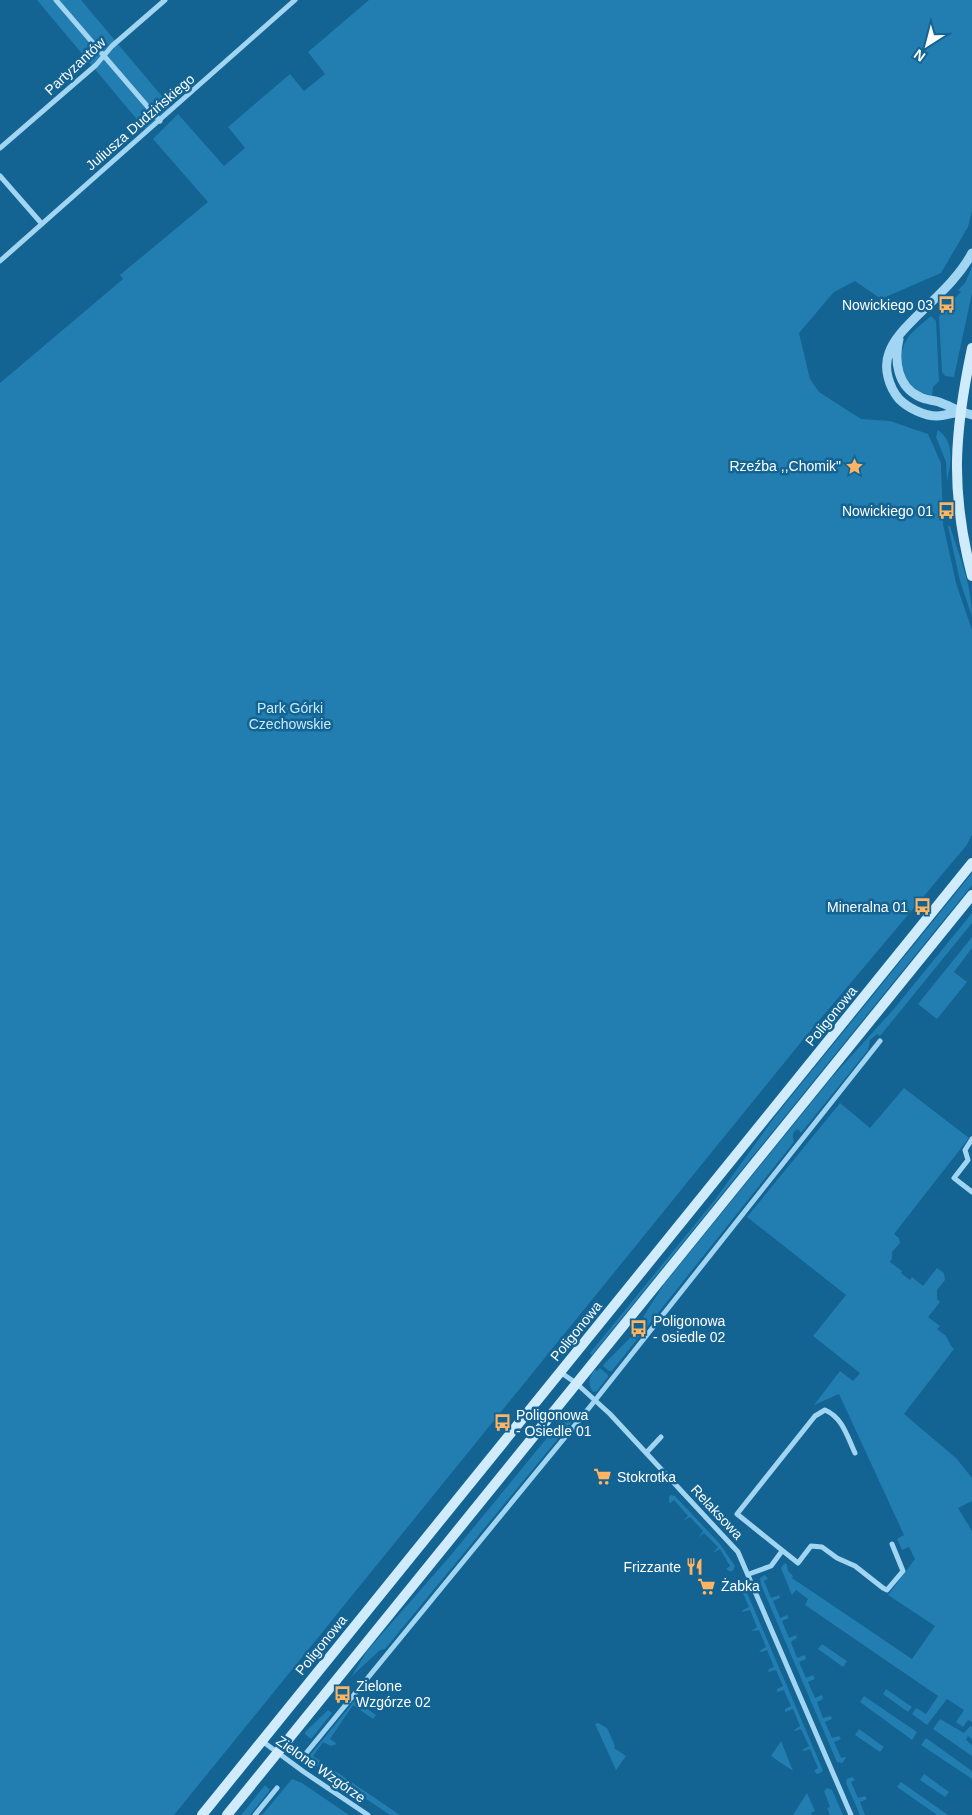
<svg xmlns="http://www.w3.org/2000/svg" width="972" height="1815" viewBox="0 0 972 1815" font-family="Helvetica,sans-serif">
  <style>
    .green { fill: #227db0 }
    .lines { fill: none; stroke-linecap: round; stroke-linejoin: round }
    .minor { stroke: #a1d5f2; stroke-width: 5 }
    .tertiary { stroke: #a1d5f2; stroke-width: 9 }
    .secondary { stroke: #cfebfc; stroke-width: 10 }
    .labels { text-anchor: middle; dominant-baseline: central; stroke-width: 5; stroke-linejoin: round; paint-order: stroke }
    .street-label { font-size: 14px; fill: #fff; stroke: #136393 }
    .poi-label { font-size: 14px; fill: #fff; stroke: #136393; text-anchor: end }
    .park-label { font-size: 14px; fill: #c8eafd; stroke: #136393 }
  </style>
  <rect width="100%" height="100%" fill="#136393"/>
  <path class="green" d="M37,0H81L171,107L145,129Z
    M369,0H972V211L968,227L941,273L881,299L855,281L834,292L799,333L810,379L819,392L861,419L890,421L928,434L941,463L943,524L956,583L972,630V835L966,846L806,1036L174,1815H0V383L123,279L120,275L208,202L153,139L178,114L224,166L245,148L228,127L290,74L304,91L325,74L308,52Z
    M972,267V293L954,377L945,376L942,372L939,317L941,312L961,292L958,290L965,283Z
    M931,316L936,321L939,381L933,387L932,396C926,394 920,393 914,388C898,376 897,350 910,335C916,328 924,322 931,316Z
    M938,430C955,442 951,463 947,481L946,462L936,437Z
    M948,526H950C959,556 972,584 972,617L960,581Z
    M972,873V885L592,1355L590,1353L714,1201L776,1115Z
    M972,913V923L880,1036L877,1034L870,1040L868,1050L801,1133L798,1129C792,1132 792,1136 794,1142L612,1371H609L603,1366L604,1364L634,1334L636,1335L644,1326L642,1324L646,1319L643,1317L664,1284L833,1076L893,1010Z
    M972,937V948L954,972L967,982L937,1019L918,1004Z
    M904,1088L969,1138L894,1234L899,1238L900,1243L892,1252V1259L890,1262L902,1271L901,1273L910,1280L912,1277L923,1286L937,1268L944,1273L945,1280L937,1290V1299L940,1302L928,1317L940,1326L937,1329L946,1336L951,1346L954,1349L904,1414L956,1458L972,1478V1501L958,1508L972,1531V1722L968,1720L963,1727L956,1722L964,1710L947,1699L927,1725L912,1714L916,1708L926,1714L938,1696L805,1605L808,1599L796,1590L792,1595L781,1568L785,1563L787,1565L788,1571L793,1576L792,1578L912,1659L935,1626L888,1595L915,1559L909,1547L902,1550L897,1539L904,1535L839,1394L814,1405L840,1371L853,1381L860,1373L813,1336L846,1295L747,1217L840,1103L870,1128Z
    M600,1368L608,1375V1377L597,1391L593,1392C587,1384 589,1377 595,1369L597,1371Z
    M565,1416L570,1420L571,1423L385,1649L380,1650L351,1677L367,1651L451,1555Z
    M671,1495L675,1496L720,1544L733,1563L735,1566L733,1571H729L726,1569L730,1566L720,1549L713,1553L718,1547L704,1533L698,1538L703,1531L690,1517L683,1521L688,1516L674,1500L670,1503L669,1502V1497Z
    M765,1575L768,1579L764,1581L771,1598L779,1595L780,1598L773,1601L780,1618L787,1615L789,1618L782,1621L789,1638L796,1635L797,1638L791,1642L797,1658L805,1655L806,1659L799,1662L806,1678L813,1675L815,1679L808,1682L815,1698L822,1695L823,1699L817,1702L823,1718L831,1716L832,1719L825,1722L832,1738L839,1736L841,1739L834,1742L841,1758L845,1757L846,1758L842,1763L837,1762L761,1585L760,1578Z
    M740,1586L745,1588L822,1768L823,1771L820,1773L817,1774L814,1771L818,1768L810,1749L804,1751L802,1750L809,1746L801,1729L795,1731L794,1730L800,1726L793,1709L785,1712V1709L791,1706L784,1690L777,1692V1689L783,1686L776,1670L768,1672L769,1669L774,1667L767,1650L761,1652L759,1651L766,1647L759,1630L751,1631L757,1627L750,1610L742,1612L743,1610L749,1607L742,1591L737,1592V1589Z
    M822,1644L847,1661L843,1667L818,1649Z
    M886,1689L912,1707L908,1712L883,1694Z
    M864,1696L917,1732L912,1740L860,1702Z
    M355,1700L376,1715L373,1719L353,1705L330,1739L337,1744L331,1746L323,1742L313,1756L400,1815H390L307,1759Z
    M328,1710L332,1713L311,1739L305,1734V1732Z
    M940,1719L964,1733L970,1726L972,1727V1739L968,1736L966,1740L972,1745V1756L933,1729Z
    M598,1723L607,1728L615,1746L614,1748L626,1756L616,1770L595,1724Z
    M859,1729L884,1747L880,1752L855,1735Z
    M926,1738L972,1771V1779L921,1745Z
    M781,1741L793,1771L771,1756Z
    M924,1774L949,1792L945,1797L920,1780Z
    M852,1777L855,1780L851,1782L858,1798L865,1796L867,1799L860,1802L865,1815H860L846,1783L847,1779Z
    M292,1779L302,1783L349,1815H262Z
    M901,1782L948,1815H937L897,1787Z
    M265,1785L270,1790L250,1815H241Z
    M827,1788L832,1790L843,1815H830L827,1808L830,1807L824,1791Z
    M807,1793L815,1811L811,1813L812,1815H793Z"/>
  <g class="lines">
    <path class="minor" d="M56,0L160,121
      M0,148L96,65L112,46L165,0
      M0,176L42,224
      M0,261L295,0
      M972,1139L965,1150L968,1160L954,1178L972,1192
      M560,1372L576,1383L610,1414L738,1552L851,1815
      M646,1453L661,1437
      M855,1453C847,1436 843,1418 825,1410L815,1416L737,1514L798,1563L811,1546L822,1547L837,1558L855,1566L883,1588L887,1590L903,1571L892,1544
      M749,1574L771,1566L782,1551
      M262,1741L304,1772L368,1815
      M307,1752L589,1408L880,1041
      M255,1815L277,1788"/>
    <path class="tertiary" d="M899,339C894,360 897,387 920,397C926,400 933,400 939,402C950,406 960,412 972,415
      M960,412C952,413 944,416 937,416C924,416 908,408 899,399C889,387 883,368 889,353C893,340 905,328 914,319C935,298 958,279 972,253"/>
    <path class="secondary" d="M972,348C954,433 950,491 972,576
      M202,1815L972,863
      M227,1815L972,895"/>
  </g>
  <defs>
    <symbol id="bus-bare" viewBox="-9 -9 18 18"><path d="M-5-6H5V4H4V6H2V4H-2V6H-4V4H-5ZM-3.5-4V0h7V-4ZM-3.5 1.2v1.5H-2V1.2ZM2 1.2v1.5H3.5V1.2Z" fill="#ffb462" stroke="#136393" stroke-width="2.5" paint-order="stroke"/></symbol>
    <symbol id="sight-bare" viewBox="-9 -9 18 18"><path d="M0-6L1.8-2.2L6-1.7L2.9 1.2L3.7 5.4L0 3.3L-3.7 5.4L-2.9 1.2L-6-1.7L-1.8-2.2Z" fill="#ffb462" stroke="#136393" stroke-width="2.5" paint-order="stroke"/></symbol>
    <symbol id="supermarket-bare" viewBox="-9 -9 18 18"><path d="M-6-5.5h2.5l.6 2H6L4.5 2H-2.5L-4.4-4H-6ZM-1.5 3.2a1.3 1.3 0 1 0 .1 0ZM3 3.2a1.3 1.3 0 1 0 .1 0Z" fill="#ffb462" stroke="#136393" stroke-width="2.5" paint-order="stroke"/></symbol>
    <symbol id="restaurant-bare" viewBox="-9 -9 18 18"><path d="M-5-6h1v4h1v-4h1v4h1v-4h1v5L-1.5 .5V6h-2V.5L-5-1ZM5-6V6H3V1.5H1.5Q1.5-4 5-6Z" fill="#ffb462" stroke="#136393" stroke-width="2.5" paint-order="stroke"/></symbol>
  </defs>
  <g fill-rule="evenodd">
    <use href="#bus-bare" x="934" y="292" width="25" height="25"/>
    <use href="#sight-bare" x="842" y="454" width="25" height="25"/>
    <use href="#bus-bare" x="934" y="498" width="25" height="25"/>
    <use href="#bus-bare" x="910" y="894" width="25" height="25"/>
    <use href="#bus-bare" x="626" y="1316" width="25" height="25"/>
    <use href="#bus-bare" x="490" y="1410" width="25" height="25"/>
    <use href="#supermarket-bare" x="590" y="1464" width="25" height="25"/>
    <use href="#restaurant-bare" x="682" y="1554" width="25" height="25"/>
    <use href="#supermarket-bare" x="694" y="1574" width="25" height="25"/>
    <use href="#bus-bare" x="330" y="1682" width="25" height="25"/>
  </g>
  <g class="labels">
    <g class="street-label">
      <text transform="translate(75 66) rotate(-43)">Partyzantów</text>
      <text transform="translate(140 122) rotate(-41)">Juliusza Dudzińskiego</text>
      <text transform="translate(831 1016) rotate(-51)">Poligonowa</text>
      <text transform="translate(576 1331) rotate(-51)">Poligonowa</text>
      <text transform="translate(717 1512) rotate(47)">Relaksowa</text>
      <text transform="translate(321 1645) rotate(-51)">Poligonowa</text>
      <text transform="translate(321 1769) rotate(35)">Zielone Wzgórze</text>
    </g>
    <g class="poi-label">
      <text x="933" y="305">Nowickiego 03</text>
      <text x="841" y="466">Rzeźba ,,Chomik"</text>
      <text x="933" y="511">Nowickiego 01</text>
      <text x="908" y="907">Mineralna 01</text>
      <text x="653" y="1321" text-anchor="start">Poligonowa<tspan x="653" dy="16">- osiedle 02</tspan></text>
      <text x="516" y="1415" text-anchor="start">Poligonowa<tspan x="516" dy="16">- Osiedle 01</tspan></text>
      <text x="617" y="1477" text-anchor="start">Stokrotka</text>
      <text x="681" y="1567">Frizzante</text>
      <text x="721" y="1586" text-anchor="start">Żabka</text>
      <text x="356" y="1686" text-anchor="start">Zielone<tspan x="356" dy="16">Wzgórze 02</tspan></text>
    </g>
    <g class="park-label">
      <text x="290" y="708">Park Górki<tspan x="290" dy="16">Czechowskie</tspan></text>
    </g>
  </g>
  <g transform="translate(927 45) rotate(216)" stroke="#136393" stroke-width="4" paint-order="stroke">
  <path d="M0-4L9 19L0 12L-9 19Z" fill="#ffffff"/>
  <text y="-8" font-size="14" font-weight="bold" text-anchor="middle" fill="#ffffff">N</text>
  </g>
</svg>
